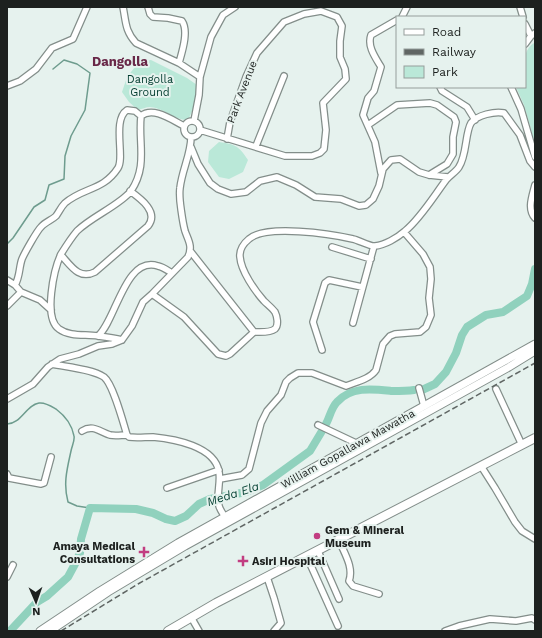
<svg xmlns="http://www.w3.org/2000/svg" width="542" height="638" viewBox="0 0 542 638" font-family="'Work Sans',sans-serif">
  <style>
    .green { fill: #bae8d8 }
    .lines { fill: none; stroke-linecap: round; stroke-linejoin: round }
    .stream { stroke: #6e9c8e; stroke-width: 1.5 }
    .river { stroke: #90d1bd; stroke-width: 8 }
    .minor-casing { stroke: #838e8a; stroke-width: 8 }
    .major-casing { stroke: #838e8a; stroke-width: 9 }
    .highway-casing { stroke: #838e8a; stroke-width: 10 }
    .minor { stroke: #fff; stroke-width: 5.5 }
    .major { stroke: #fff; stroke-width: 7 }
    .highway { stroke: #fff; stroke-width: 8 }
    .rail { stroke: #606664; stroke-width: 1.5; stroke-dasharray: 6 3; stroke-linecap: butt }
    .poi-dot { fill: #c23d81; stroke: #e6f2ee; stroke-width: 1.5 }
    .labels { text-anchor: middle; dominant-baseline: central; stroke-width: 4; stroke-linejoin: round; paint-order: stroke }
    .park-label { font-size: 11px; fill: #003b2e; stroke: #e6f2ee }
    .street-label { font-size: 11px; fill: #1d211f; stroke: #e6f2ee }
    .poi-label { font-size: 11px; font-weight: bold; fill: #1d211f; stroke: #e6f2ee; text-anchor: start }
    .water-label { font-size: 12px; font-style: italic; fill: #084335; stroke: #e6f2ee }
    .quarter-label { font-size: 13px; font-weight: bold; fill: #692848; stroke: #e6f2ee }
  </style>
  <rect width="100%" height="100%" fill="#e6f2ee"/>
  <path class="green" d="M534,43L535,44V143L524,105L516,87H525C525,74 520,51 534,43Z
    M151,60L187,78L197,85C196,98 194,109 188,120C176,121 164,108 150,107C146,107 142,109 138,110L129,102L122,92L127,77L139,62Z
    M219,142C235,144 239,146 248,160L243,172L229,179L219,177L208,162L209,151Z"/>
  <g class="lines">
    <path class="stream" d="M7,244L13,238L34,207L45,200L49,185L64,179L65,156L71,136L85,110L90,73L77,64L64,60L53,69
      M7,424C21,424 26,405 39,403C45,402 51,406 56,409C64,415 72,425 74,436C75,440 72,446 71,451C67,469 63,484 68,502L77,506L90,508"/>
    <path class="river" d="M422,390L435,384L446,372L456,353L462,335L467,327L486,315L503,312L527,296L532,284L535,269
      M326,424C330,417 331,408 337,402C351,386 373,389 392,391C399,391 407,391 414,390
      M10,631L37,602L47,596L68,577L75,564L80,553L81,539L90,508L136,509L153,513L166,519L175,521L186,516L199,504L210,499L246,492L263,485L310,451L322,431"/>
    <defs>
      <path id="minor" d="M123,7C126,22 125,31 136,43L179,63L200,77
        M148,7L150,14L153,17L168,18L182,21C189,31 182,52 179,63
        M520,7L523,17
        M402,17L407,7
        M525,24L531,36
        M525,44L531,36L535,33
        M7,86L20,81L36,69L52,48L73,39L87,7
        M440,87L442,91L467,107L475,120
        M511,87L521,109L535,157
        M194,121L199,95L200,77L211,37L223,15L235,7
        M184 129a8 8 0 1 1 16 0a8 8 0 1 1-16 0Z
        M368,125L397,105L430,103L437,105L454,117L456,122L453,137V154L447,164L429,175
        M200,130L285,156H312L320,153L324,149L326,130L323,103L346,79L345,69L340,57V41L342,26L337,17L321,11L304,14L284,22L257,53L246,77L230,122L227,139
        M256,146L284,76
        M191,147L198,164L210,183L218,189L231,194L246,192L260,181L277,177L296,185L315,197L341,199L359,206L366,205L373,199L379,186L383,169L391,160L400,159L419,172L429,175L448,177
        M381,173L375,142L363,115L368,98L374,91L381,67C375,57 367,46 371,35L397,20
        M535,185C532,197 527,209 535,218
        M332,247L371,259
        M191,252L254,332
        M61,255C71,266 79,280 95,272L148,226C159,212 141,199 130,191
        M7,280L15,285L21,292L40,300L51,310
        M15,285C20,277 19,267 22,259C25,252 37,231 41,227C45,222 52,220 56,216C59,212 61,207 65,203C84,187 103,191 118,168C125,157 112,120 127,110L135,111L141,116
        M152,294L184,317L218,354L226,356L230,354L254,332
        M7,306L21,292
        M353,323L374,246
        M254,332C260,332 270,333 275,329C279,325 277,316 275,312C272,308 268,305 264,301C255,291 241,271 240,257C239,250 244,243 249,239C266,224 331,234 353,239C358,240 371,247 375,246C385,245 397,238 405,231C420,219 434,196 446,180C450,175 456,172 459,167C467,155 465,133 471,123C477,115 495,111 504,113L520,135L530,161L535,167
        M98,336C116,321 125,255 158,266C163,267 167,270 172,273
        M122,340C114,338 106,337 98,336C85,334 70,337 59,329C43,318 54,269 61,254C66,246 71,238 77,231C91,217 120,205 131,191C148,166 138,143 141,116C153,106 172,120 184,126
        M322,350L313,322L325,283L329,280L362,287
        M52,364C66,367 92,369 104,377C113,384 123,422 127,435L129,437C137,438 145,437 153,437C174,439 215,446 219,472C221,483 216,495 219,506C220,510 224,515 226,519
        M419,388L424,406
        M496,389L522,445
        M7,399L33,384L48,367L60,359L79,354L98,346L112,344L122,340L132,326L143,302L152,294L188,257C193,246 188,240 185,231C183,224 182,216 181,209C180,202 179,195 180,188C182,170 191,154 191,137
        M318,425L356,443
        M82,431C93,424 100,432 110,435C115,436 122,435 127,435
        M481,466L495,488L515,522L522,531L535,539
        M7,474L9,478L41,484L44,483L51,457
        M220,479L242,475L249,469L261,423L267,411L281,395L286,382L290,378L298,373H312L346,386C356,382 370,379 376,370L383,344L390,336L395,334L420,332L426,327L431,315L429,298L431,279L430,267L423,254L404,232
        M167,488L219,470
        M339,540C344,553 354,567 349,581L353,586L379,594
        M318,551L339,599
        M307,557L338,626
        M7,577L13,565
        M267,577L274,598L281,623L274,631
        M191,617L199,631
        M445,631L459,626L490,619L516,621L532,618L535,620"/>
      <path id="major" d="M40,631L100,591L178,543L535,344
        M50,631L108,592L185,546L509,367L535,351"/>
      <path id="highway" d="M168,631L216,603L535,438"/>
    </defs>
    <use href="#minor" class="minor-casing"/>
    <use href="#major" class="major-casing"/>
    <use href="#highway" class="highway-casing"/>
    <use href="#minor" class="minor"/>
    <use href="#major" class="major"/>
    <use href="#highway" class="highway"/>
    <path class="rail" d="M61,631L138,584L535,363"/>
  </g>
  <g class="poi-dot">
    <circle cx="317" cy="536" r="4"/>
    <path d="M142 546h4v4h4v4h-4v4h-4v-4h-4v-4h4z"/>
    <path d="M241 555h4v4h4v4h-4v4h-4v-4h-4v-4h4z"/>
  </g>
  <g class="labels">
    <g class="park-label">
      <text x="150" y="79">Dangolla<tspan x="150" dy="13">Ground</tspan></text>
    </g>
    <g class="street-label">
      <text transform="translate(242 92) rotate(-69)">Park Avenue</text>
      <text transform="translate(348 449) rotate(-29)">William Gopallawa Mawatha</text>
    </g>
    <g class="poi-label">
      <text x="325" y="530">Gem &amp; Mineral<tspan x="325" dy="13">Museum</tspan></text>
      <text x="135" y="546" text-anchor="end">Amaya Medical<tspan x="135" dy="13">Consultations</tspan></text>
      <text x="252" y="561">Asiri Hospital</text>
    </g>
    <g class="water-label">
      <text transform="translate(233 494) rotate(-18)">Meda Ela</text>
    </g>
    <g class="quarter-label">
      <text x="120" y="61">Dangolla</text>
    </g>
  </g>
  <rect width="542" height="638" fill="none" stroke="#1d211f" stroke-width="16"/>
  <rect x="396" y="16" width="130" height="72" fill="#e6f2ee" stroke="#969e9b"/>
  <rect x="404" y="29" width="20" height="6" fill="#ffffff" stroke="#969e9b"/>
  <text x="432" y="36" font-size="12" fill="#1d211f">Road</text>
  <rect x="404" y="49" width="20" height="6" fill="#606664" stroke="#969e9b"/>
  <text x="432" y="56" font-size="12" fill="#1d211f">Railway</text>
  <rect x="404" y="66" width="20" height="12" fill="#bae8d8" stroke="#969e9b"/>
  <text x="432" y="76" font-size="12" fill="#1d211f">Park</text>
  <g transform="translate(36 602) rotate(178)" stroke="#e6f2ee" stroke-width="3" paint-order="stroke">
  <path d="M0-3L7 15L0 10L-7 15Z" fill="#1d211f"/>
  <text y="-6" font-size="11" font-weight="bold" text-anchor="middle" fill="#1d211f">N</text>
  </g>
</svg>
